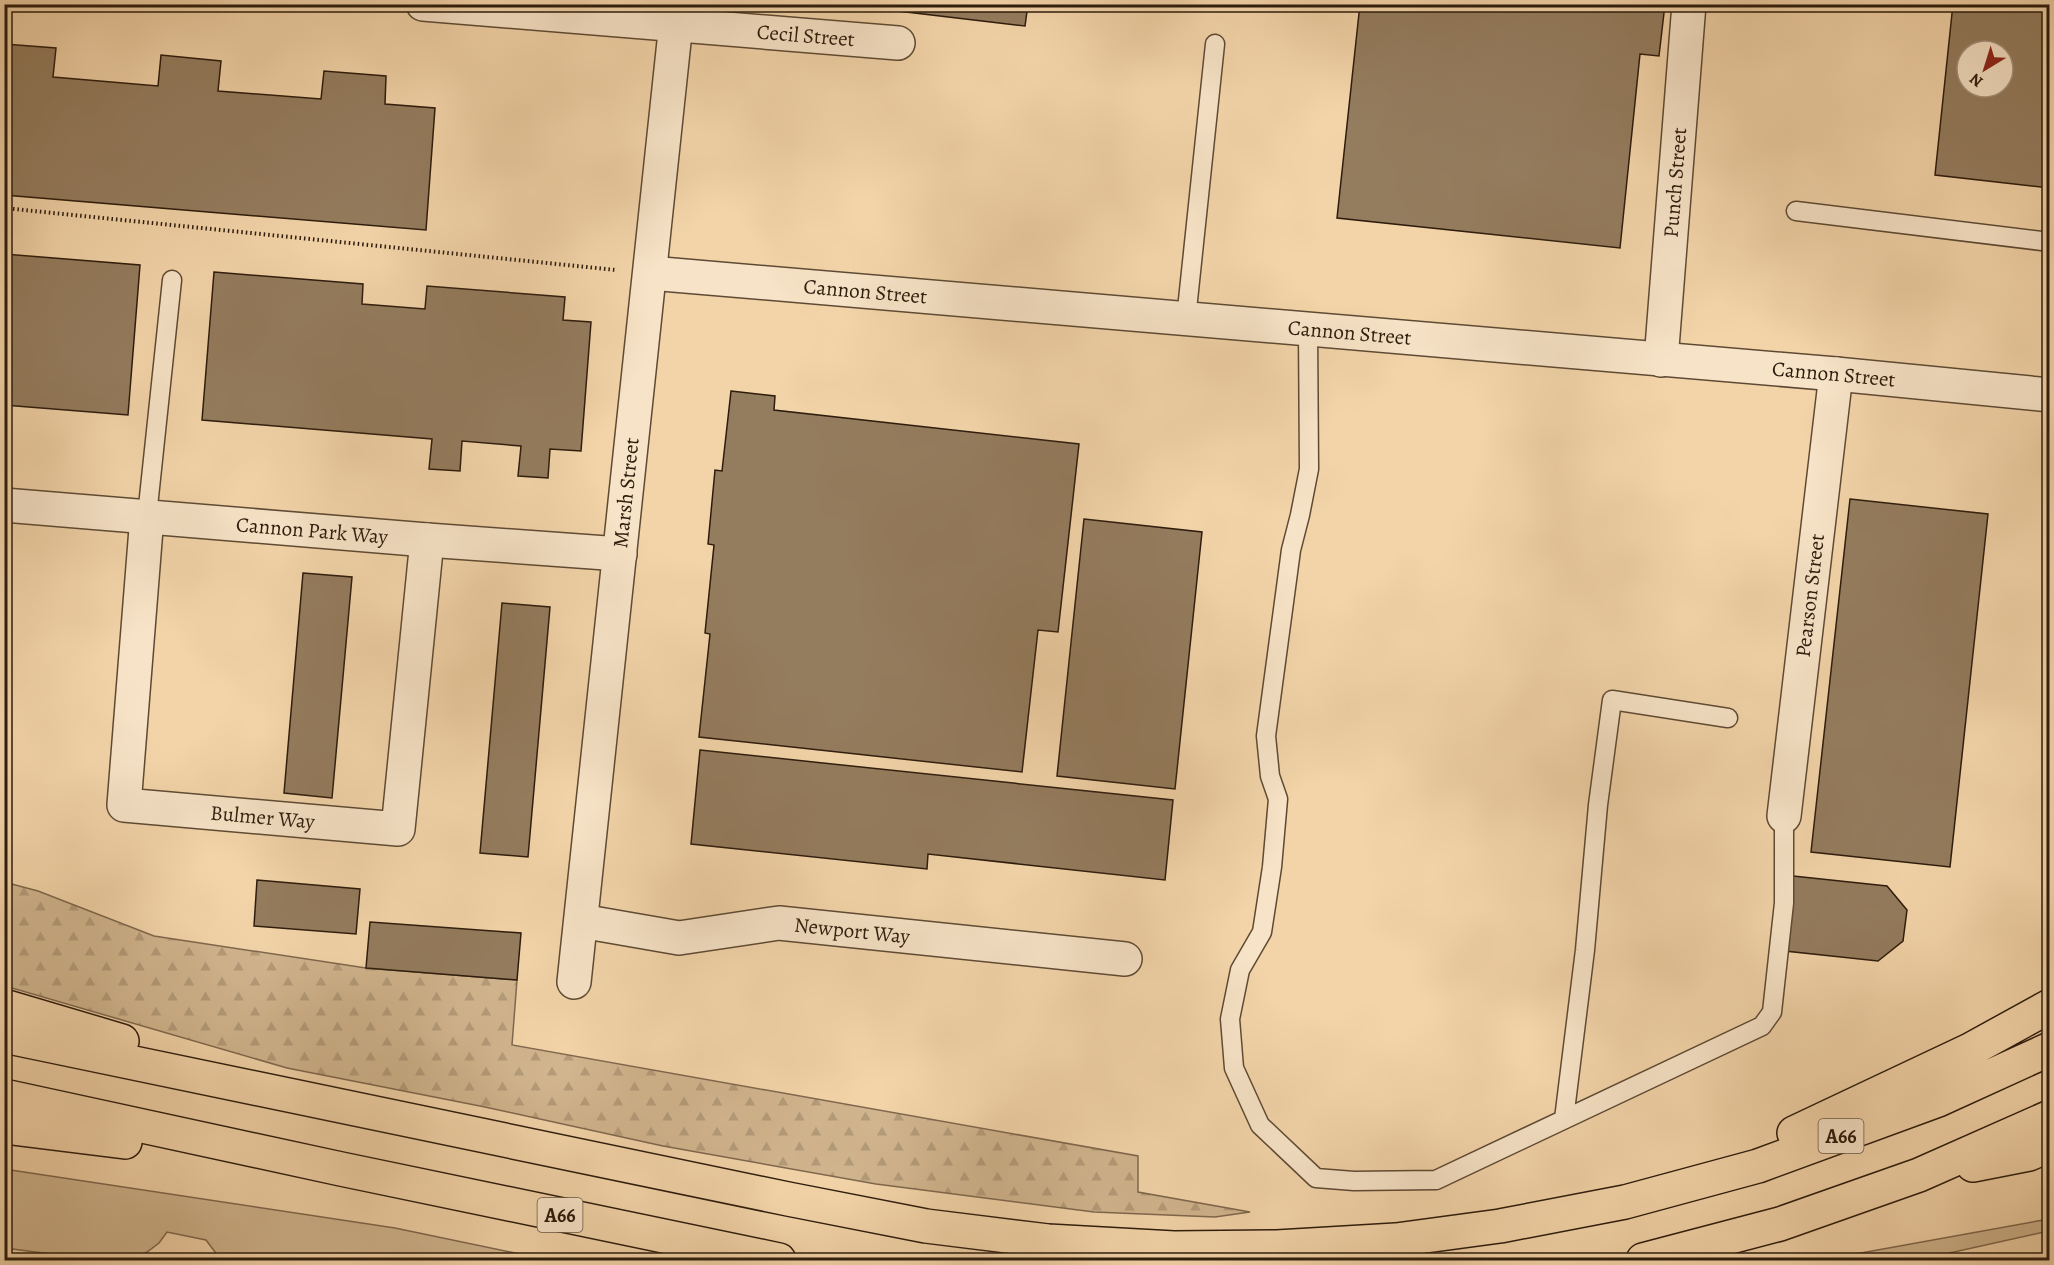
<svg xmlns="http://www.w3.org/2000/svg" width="2054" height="1265" viewBox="0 0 2054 1265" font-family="Alegreya,serif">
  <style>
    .green { fill: #d1b58e; stroke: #7f684e; stroke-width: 1.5 }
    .forest { fill: url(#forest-firs); stroke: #7f684e; stroke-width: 1.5 }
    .building { fill: #947c5e; stroke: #2d1c0d; stroke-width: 1.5; fill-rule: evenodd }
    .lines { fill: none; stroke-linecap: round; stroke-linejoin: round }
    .lane-casing { stroke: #5e4a34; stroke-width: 21 }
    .street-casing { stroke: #5e4a34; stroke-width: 36 }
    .highway-casing { stroke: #2d1c0d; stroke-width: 36 }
    .path { stroke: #2d1c0d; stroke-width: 4; stroke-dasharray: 1.5 3; stroke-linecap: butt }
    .lane { stroke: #f7e3c7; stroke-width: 18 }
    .street { stroke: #f7e3c7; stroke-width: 33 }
    .highway { stroke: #f3d4a9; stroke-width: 33 }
    .labels { text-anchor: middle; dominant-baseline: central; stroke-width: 6; stroke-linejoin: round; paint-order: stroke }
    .shield { fill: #f7e3c7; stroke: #6a5845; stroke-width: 1.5 }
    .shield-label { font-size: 20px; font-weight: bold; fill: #2d1c0d }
    .street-label { font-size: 21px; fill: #2d1c0d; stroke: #f7e3c7 }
  </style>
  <defs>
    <pattern id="forest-firs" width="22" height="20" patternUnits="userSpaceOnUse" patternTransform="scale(1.5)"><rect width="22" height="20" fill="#d1b58e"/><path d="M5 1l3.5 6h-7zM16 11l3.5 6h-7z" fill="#b49b79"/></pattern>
  </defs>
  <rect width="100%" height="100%" fill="#f3d4a9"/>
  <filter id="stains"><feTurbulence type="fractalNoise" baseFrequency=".00333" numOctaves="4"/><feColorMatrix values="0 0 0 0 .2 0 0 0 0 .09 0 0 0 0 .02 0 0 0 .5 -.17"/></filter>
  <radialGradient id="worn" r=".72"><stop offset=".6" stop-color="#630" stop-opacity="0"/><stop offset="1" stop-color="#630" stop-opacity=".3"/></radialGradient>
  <path class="green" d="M4,1169L395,1228L549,1260H221L206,1240L167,1232L159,1243L147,1252L129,1260H96L5,1248Z
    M2049,1219V1231L1918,1260H1822Z"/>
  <path class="forest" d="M4,882L38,891L154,936L366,968L517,980L512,1045L1138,1156V1192L1250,1212L1215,1217L1094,1212L876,1184L663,1146L485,1107L287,1068L5,986Z"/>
  <path class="building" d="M881,4H1028L1025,26L881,9Z
    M1360,4H1665L1659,56L1640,54L1620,248L1337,218Z
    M1953,4H2050V188L1935,175ZM1967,51H2003V87H1967Z
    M4,44L56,48L53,77L158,86L161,55L221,61L218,91L321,99L324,71L386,76L385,104L435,108L426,230L4,195Z
    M4,254L140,265L128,415L4,405Z
    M214,272L363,284L362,304L425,309L427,286L565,297L563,320L591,322L581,451L550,449L548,478L518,476L521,446L462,441L460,471L429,469L432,439L202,420Z
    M731,391L775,396L774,410L1079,444L1058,632L1038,630L1022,772L699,737L710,634L705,633L714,545L708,544L715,470L722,471Z
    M1850,499L1988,514L1950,867L1811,852Z
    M1084,519L1202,532L1175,789L1057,776Z
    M303,573L352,577L332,798L284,793Z
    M502,603L550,607L528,857L480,853Z
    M700,750L1173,800L1165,880L928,854L927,869L691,844Z
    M1793,876L1887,886L1907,910L1903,941L1878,961L1785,951Z
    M257,880L360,889L356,934L254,926Z
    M370,922L521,933L517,980L366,968Z"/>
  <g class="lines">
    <defs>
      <path id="lane" d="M1796,211L2050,242
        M1186,319L1215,44
        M1308,329L1309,469L1300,515L1291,550L1266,736L1270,776L1278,799L1272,867L1262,932L1240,970L1230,1019L1234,1068L1260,1125L1316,1178L1354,1181L1436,1180L1762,1026L1772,1012L1784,903V816
        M147,516L172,280
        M1564,1119L1585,950L1598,805L1612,700L1728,718"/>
      <g id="street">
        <path id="s1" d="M423,4L898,43"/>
        <path id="s2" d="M650,273L1836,374L2050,395"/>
        <path id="s3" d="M1661,360L1689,4"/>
        <path id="s4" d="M4,505L427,540L620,554"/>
        <path id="s5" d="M147,516L124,805L398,829L427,540"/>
        <path id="s6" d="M1784,816L1836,374"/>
        <path id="s7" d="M581,921L679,938L779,923L1125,959"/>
        <path id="s8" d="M574,982L678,4"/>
      </g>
      <path id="highway" d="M4,1006L122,1041
        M4,1036L788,1199L926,1226L1048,1241L1174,1248L1277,1247L1396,1240L1500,1226L1625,1202L1758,1166L1938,1100L2050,1049
        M4,1096L341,1169L779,1260
        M4,1127L125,1142
        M1794,1133L1970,1050L2050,1006
        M1973,1165L2029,1154L2050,1145
        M1643,1260L1780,1224L1919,1175L2050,1117"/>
    </defs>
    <use href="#lane" class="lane-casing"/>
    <use href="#street" class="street-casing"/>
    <use href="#highway" class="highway-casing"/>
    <path class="path" d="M4,208L616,270"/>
    <use href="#lane" class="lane"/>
    <use href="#street" class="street"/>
    <use href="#highway" class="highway"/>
  </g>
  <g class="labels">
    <g class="shield">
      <rect x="1818.5" y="1119" width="45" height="34" rx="4.5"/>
      <rect x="537.5" y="1198" width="45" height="34" rx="4.5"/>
    </g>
    <g class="shield-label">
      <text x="1841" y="1136">A66</text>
      <text x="560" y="1215">A66</text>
    </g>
    <g class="street-label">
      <text stroke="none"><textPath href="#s1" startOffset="384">Cecil Street</textPath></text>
      <text stroke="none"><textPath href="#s3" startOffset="178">Punch Street</textPath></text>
      <text stroke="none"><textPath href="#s2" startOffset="216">Cannon Street</textPath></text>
      <text stroke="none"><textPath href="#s2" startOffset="702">Cannon Street</textPath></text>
      <text stroke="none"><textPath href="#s2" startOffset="1188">Cannon Street</textPath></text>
      <text stroke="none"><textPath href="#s8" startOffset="492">Marsh Street</textPath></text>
      <text stroke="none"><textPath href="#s4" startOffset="309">Cannon Park Way</textPath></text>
      <text stroke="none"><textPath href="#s6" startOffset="222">Pearson Street</textPath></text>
      <text stroke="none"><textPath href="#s5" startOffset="429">Bulmer Way</textPath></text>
      <text stroke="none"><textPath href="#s7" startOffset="274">Newport Way</textPath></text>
    </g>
  </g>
  <rect width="2054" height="1265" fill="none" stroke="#f3d4a9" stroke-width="24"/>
  <rect x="6" y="6" width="2042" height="1253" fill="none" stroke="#2d1c0d" stroke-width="3"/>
  <rect x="12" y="12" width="2030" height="1241" fill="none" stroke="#2d1c0d" stroke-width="1.5"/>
  <g transform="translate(1985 69) rotate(218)"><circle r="28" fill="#f7e3c7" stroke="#a6937d" stroke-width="1.5"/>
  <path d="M0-4.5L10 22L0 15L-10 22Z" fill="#8f2418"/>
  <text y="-9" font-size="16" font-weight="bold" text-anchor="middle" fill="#2d1c0d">N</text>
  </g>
  <rect width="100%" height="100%" filter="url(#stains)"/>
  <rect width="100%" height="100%" fill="url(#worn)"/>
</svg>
